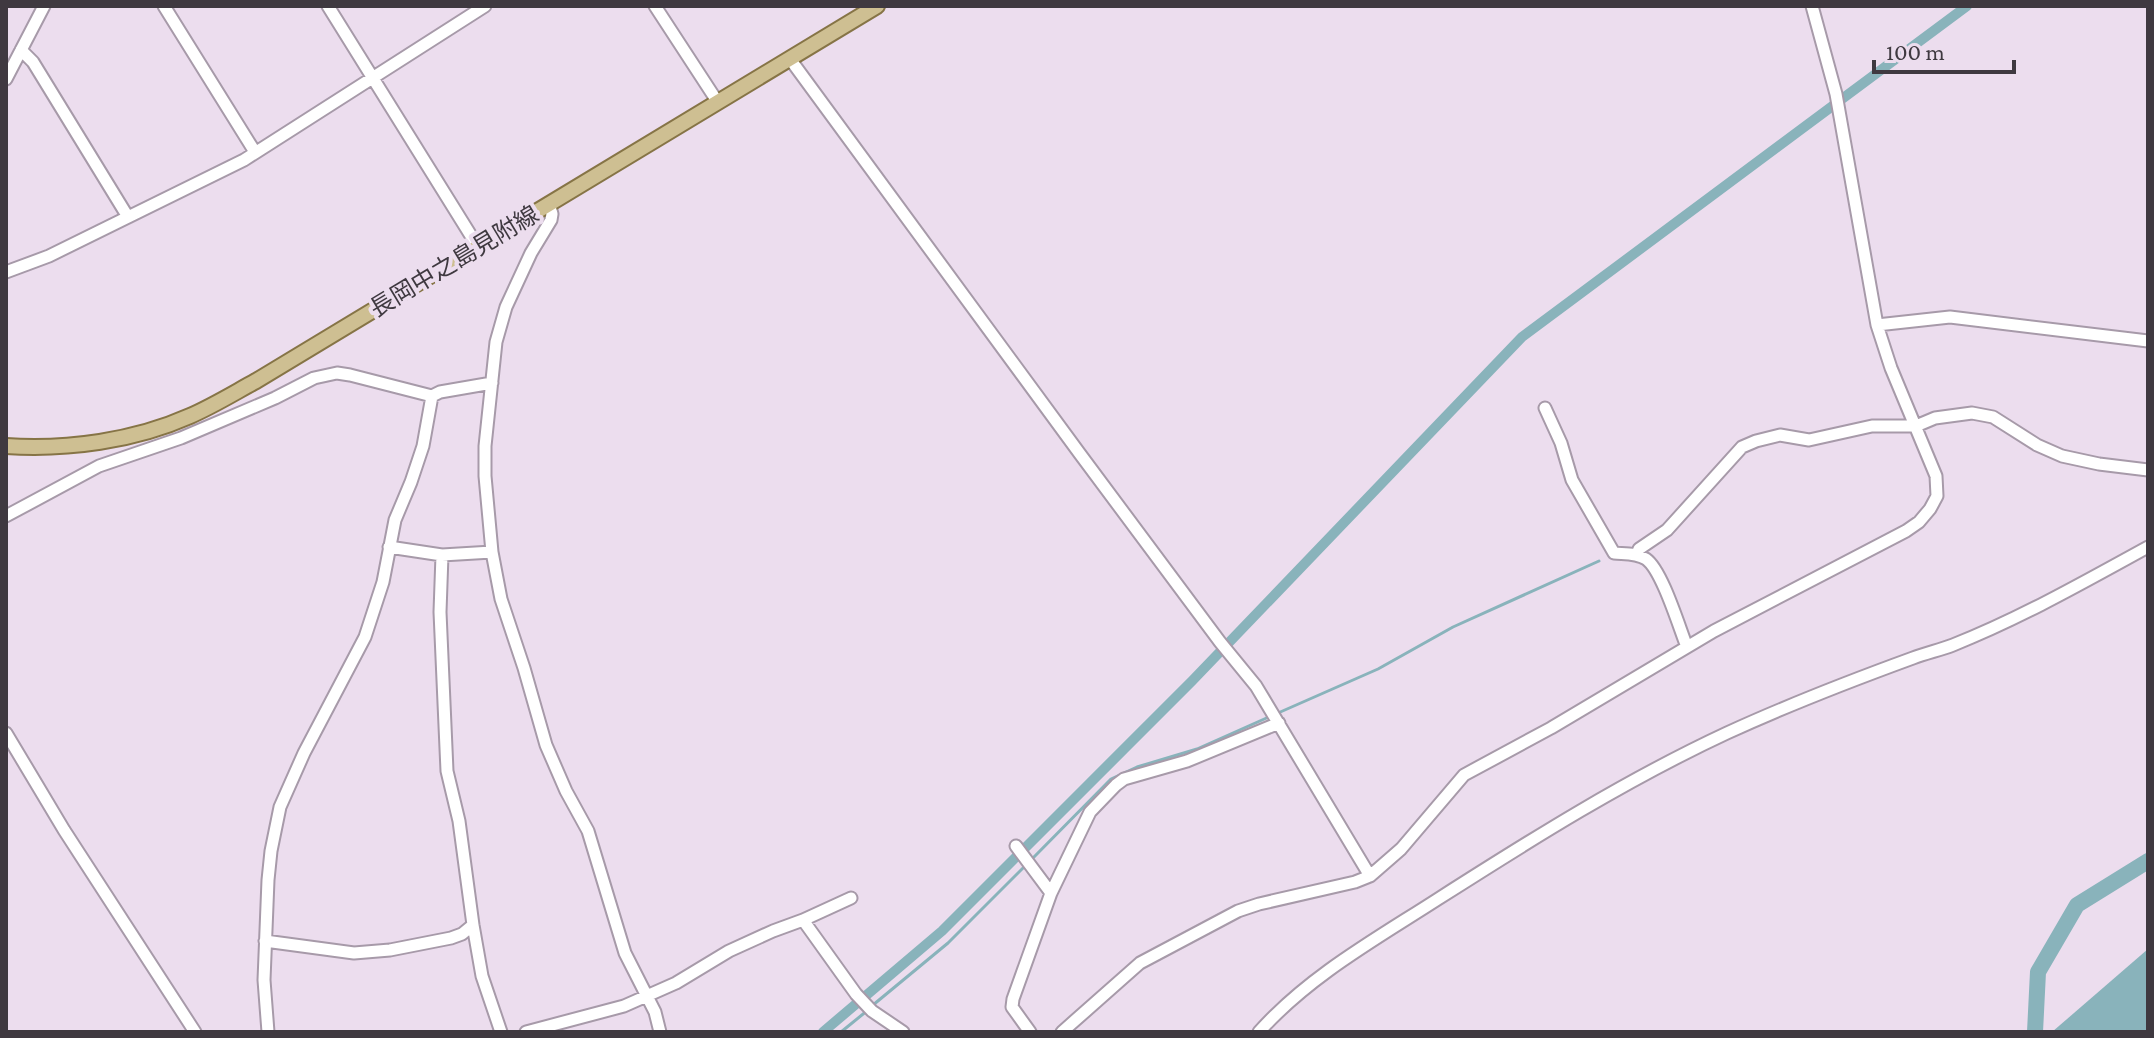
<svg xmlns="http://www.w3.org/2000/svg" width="2154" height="1038" viewBox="0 0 2154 1038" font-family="'Crimson Pro','Noto Sans JP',serif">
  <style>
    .water { fill: #89b3bb }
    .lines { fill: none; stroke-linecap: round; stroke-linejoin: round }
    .stream { stroke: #89b3bb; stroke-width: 3 }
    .canal { stroke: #89b3bb; stroke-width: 10 }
    .river { stroke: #89b3bb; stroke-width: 16 }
    .minor-casing { stroke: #a79aa9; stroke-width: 15 }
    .major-casing { stroke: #867446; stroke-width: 18 }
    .minor { stroke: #fff; stroke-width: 11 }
    .major { stroke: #cebf92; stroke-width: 14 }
    .labels { text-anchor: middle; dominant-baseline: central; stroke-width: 8; stroke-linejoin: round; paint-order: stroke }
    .street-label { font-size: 24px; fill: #3f3940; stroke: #ecddee }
  </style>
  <rect width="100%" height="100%" fill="#ecddee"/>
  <path class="water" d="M2148,949V1032H2052Z"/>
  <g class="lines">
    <path class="stream" d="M1278,713L1378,669L1453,627L1599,561
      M1032,859L1111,779L1137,767L1197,749L1271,716
      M873,1005L948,943L1027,864
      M841,1032L868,1010"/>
    <path class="canal" d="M823,1032L942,931L1192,681L1522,337L1967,6"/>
    <path class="river" d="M2035,1032L2038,972L2077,905L2148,861"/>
    <defs>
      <path id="minor" d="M164,6L255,152
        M328,6L478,247
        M655,6L717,101
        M21,50L33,62L128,217
        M790,59L1080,454L1220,642L1256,686L1370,876
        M6,79L44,6
        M549,203L552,214L551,220L531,253L506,307L496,342L485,446V476L492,552L501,599L524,668L546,745L566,791L588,831L625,953L655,1012L660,1032
        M6,272L49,256L244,160L485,6
        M1877,325L1950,317L2148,341
        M1545,408L1561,443L1572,480L1614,553C1625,554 1637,553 1646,559C1662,570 1679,627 1687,647
        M6,516L99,466L181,438L275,398L314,378L337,373L350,375L432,396L440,392L492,383
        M389,547L442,555L492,552
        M442,555L440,612L447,771L459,821L473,925L482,976L501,1032
        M1637,555L1639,549L1667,530L1742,447L1756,441L1780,435L1809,440L1872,426H1916L1935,418L1972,413L1993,417L2037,445L2062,456L2099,464L2148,470
        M6,733L64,830L195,1032
        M1016,846L1051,893
        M803,920L851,898
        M265,941L354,953L390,950L451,938L462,934L473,925
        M268,1032L264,980L268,880L271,851L280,807L304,753L365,637L383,582L395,520L411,482L423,446L432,396
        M526,1032L624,1006L676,983L729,951L773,931L803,920L856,994L872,1011L903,1032
        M1030,1032L1012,1007L1013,999L1051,893L1090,812L1116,785L1124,779L1187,761L1279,723
        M1062,1032L1140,963L1238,911L1259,904L1355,882L1370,876L1401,849L1464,775L1551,728L1714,631L1906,531L1919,522L1930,509L1937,496L1936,476L1891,368L1877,325L1836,94L1812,6
        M1259,1032C1309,976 1376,939 1438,899C1532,839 1626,780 1727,733C1788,705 1850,681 1913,658C1926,653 1940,650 1953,645C2021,618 2084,582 2148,547"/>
      <path id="major" d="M6,446C67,450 134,441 190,416C213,406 234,393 256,381L877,6"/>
    </defs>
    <use href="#minor" class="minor-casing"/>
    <use href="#major" class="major-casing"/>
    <use href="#minor" class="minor"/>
    <use href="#major" class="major"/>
  </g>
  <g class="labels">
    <g class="street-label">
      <text transform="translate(454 261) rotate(-31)">長岡中之島見附線</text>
    </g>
  </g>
  <rect width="2154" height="1038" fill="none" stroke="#3f3940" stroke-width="16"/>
  <path d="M1874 60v12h140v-12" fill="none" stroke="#3f3940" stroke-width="4"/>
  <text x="1886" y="60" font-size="24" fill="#3f3940" stroke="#ecddee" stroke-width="6" paint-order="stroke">100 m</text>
</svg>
